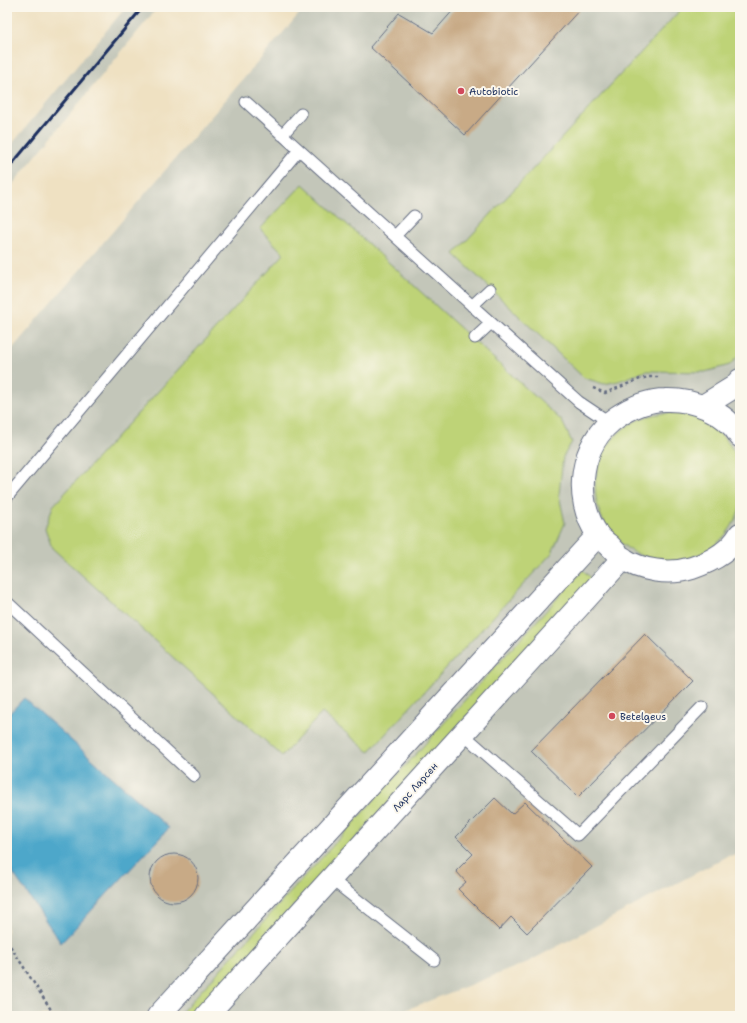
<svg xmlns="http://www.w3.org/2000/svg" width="747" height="1023" viewBox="0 0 747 1023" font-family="'Shantell Sans',sans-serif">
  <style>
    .industrial { fill: #c3c6b9 }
    .green { fill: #bed377; stroke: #6c816a }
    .water { fill: #4da7ca; stroke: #346b94 }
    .building { fill: #c8aa86 }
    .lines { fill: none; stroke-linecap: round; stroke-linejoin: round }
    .service-casing { stroke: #656d81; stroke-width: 13 }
    .minor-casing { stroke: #656d81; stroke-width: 24 }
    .path { stroke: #656d81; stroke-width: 2.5; stroke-dasharray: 3 3; stroke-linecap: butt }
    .service { stroke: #fff; stroke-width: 11 }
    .minor { stroke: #fff; stroke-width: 22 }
    .rail { stroke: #1b2f5e; stroke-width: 3 }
    .poi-dot { fill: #d1495b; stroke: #fbf7ec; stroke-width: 1.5 }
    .labels { text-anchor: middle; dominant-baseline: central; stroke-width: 4; stroke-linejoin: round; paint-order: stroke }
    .poi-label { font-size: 10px; fill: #1b2f5e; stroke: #fbf7ec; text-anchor: start }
    .street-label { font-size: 10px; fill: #1b2f5e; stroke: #fbf7ec }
  </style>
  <rect width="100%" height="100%" fill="#fbf7ec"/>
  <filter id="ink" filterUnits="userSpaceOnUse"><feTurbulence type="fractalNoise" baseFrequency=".025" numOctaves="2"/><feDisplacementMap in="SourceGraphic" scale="8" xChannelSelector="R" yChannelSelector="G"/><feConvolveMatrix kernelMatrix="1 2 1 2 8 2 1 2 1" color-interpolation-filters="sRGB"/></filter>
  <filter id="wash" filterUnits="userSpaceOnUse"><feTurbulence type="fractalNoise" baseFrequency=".012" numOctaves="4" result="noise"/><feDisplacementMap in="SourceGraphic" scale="16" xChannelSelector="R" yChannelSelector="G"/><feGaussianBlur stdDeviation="0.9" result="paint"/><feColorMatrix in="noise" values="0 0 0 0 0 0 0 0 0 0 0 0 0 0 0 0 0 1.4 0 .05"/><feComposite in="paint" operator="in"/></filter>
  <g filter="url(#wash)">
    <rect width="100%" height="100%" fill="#efe1c2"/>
    <path class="industrial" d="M126,7H158L7,191V150Z
      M305,7H740V854L728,856L526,963L390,1016H7V355Z"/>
    <path class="green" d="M683,7H740V354L730,365L705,372L646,371L619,381L604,384L584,378L454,254Z
      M303,184L562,421L572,442L563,457L559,495L565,523L552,553L369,752L322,713L282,756L52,548L45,528L53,506L284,254L260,229Z
      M595 487a74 74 0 1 1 148 0a74 74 0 1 1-148 0Z
      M583,570L592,579L194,1016H178Z"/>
    <path class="water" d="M24,698L169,828L61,943L7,864V716Z"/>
    <g id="blocks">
      <path class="building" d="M456,7H582L465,135L370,47L399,13L433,33Z
        M645,634L693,681L578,797L531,751Z
        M495,798L512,814L525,802L592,867L527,933L511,917L499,930L458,889L466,882L456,871L473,854L456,837Z
        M150 878a24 24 0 1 1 48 0a24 24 0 1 1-48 0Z"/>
    </g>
  </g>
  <g filter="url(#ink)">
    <use href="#blocks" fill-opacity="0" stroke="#656d81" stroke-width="1"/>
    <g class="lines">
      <defs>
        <path id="service" d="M246,102L579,402L609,422
          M282,135L301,114
          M395,236L414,216
          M472,306L490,289
          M475,338L491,323
          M7,497L299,150
          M7,602L194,776
          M463,734L578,835L702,707
          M331,879L434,960"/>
        <path id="minor" d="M703,406L734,387L740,380
          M740,436C725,411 693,399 665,400C647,400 632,407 617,417C580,442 572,498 598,535C601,539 605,542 609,545C613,549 617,554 622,558C641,571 670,575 692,568C710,562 730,552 740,534
          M158,1016L598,535
          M206,1016L623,558"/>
      </defs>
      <use href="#service" class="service-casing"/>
      <use href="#minor" class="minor-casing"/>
      <path class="path" d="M593,388L605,393L640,379L649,377H660
        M7,941L55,1016"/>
      <use href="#service" class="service"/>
      <use href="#minor" class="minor"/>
      <path class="rail" d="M7,170L143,7"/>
    </g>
  </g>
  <g class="poi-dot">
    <circle cx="461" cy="91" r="4"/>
    <circle cx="612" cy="716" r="4"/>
  </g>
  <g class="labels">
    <g class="poi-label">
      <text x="469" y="91">Autobiotic</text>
      <text x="620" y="716">Betelgeus</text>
    </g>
    <g class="street-label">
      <text transform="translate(415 787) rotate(-48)">Ларс Ларсен</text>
    </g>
  </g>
  <rect width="747" height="1023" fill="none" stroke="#fbf7ec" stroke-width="24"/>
</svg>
